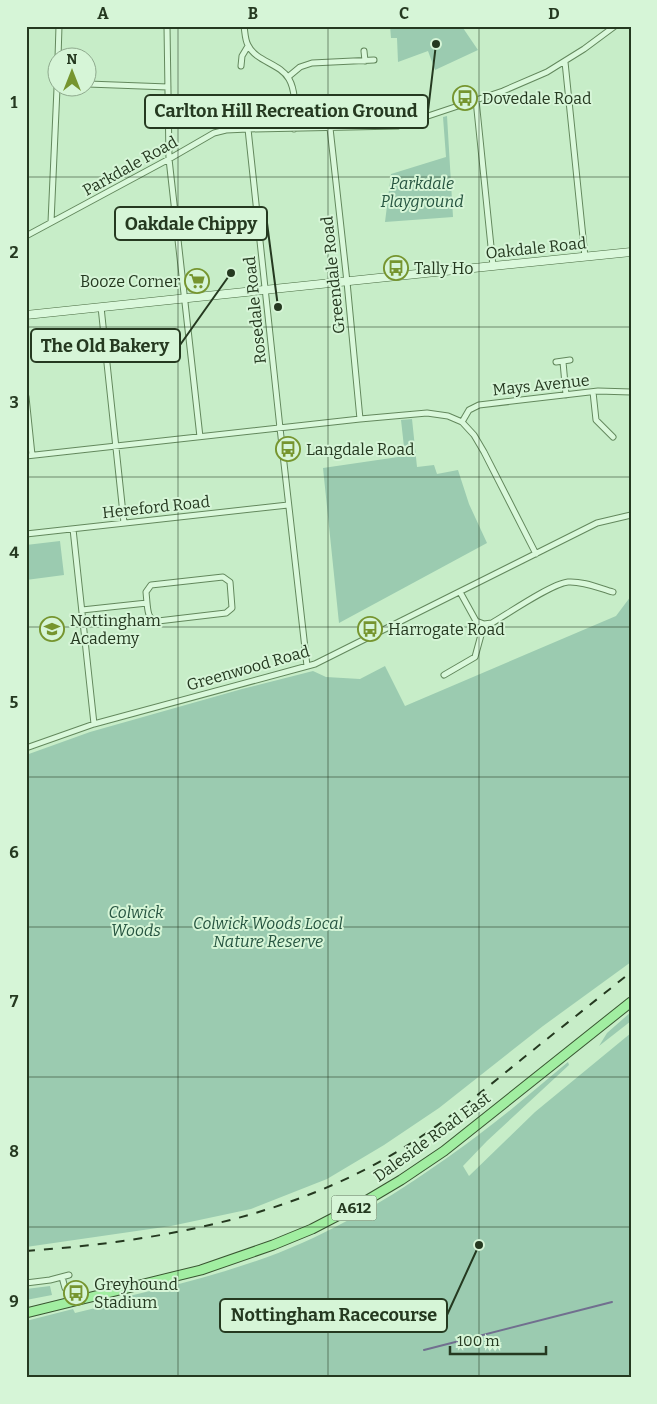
<svg xmlns="http://www.w3.org/2000/svg" width="657" height="1404" viewBox="0 0 657 1404" font-family="Bitter,serif">
  <style>
    .green { fill: #9bcbb0 }
    .lines { fill: none; stroke-linecap: round; stroke-linejoin: round }
    .stream { stroke: #716f8f; stroke-width: 2 }
    .street-casing { stroke: #63885d; stroke-width: 7 }
    .secondary-casing { stroke: #486a40; stroke-width: 9 }
    .primary-casing { stroke: #395631; stroke-width: 11 }
    .street { stroke: #daf8db; stroke-width: 5 }
    .secondary { stroke: #daf8db; stroke-width: 8 }
    .primary { stroke: #a1eea1; stroke-width: 9 }
    .rail { stroke: #253920; stroke-width: 2; stroke-dasharray: 9 9; stroke-linecap: butt }
    .grid { fill: none; stroke: #253920; stroke-width: 1; stroke-opacity: 0.55 }
    .labels { text-anchor: middle; dominant-baseline: central; stroke-width: 4; stroke-linejoin: round; paint-order: stroke }
    .shield { fill: #d6f5d7; stroke: #5a7157; stroke-width: 1 }
    .shield-label { font-size: 15px; font-weight: bold; fill: #253920 }
    .poi-label { font-size: 16px; fill: #253920; stroke: #d6f5d7; text-anchor: start }
    .street-label { font-size: 16px; fill: #253920; stroke: #d6f5d7 }
    .park-label { font-size: 16px; font-style: italic; fill: #275541; stroke: #d6f5d7 }
    .leader { fill: none; stroke: #253920; stroke-width: 2 }
    .callout-dot { fill: #253920; stroke: #d6f5d7; stroke-width: 2 }
    .callout { fill: #d6f5d7; stroke: #253920; stroke-width: 2 }
    .callout-label { font-size: 18px; text-anchor: middle; font-weight: bold; fill: #253920 }
    .neatline { fill: none; stroke: #253920; stroke-width: 2 }
    .grid-label { font-size: 16px; text-anchor: middle; font-weight: bold; fill: #253920 }
  </style>
  <rect width="100%" height="100%" fill="#c7edc8"/>
  <path class="green" d="M390,26H460L463,28L478,50L435,70L428,51L398,62L397,38H391Z
    M447,116L453,217L385,222L391,174L446,157L443,117Z
    M412,419L417,467L434,465L437,474L458,470L469,504L487,543L339,623L323,468L405,456L401,420Z
    M60,541L64,575L26,580V545Z
    M631,596V962L543,1026L439,1108L384,1145L327,1179L251,1209L171,1226L26,1247V755L90,732L242,689L313,671L326,677L360,679L385,666L405,706L616,616Z
    M631,1012V1021L599,1046L607,1033Z
    M631,1033V1378H26V1321L73,1309L75,1313L124,1301L125,1297C185,1283 246,1268 302,1243C365,1215 422,1177 477,1136C508,1113 538,1087 568,1062L569,1065L487,1141L463,1166L469,1176L535,1112Z
    M50,1286L52,1295L26,1300V1289Z"/>
  <g class="lines">
    <path class="stream" d="M424,1350L612,1302"/>
    <defs>
      <path id="street" d="M167,26L169,159L200,437
        M244,26C245,32 245,40 248,45C256,62 280,63 289,79C297,93 294,113 294,129
        M364,51L365,61
        M58,58L59,26
        M565,62L585,257
        M241,66L242,56L248,46
        M288,77L300,67L312,63L374,60
        M88,84L168,87
        M476,100L493,266
        M330,128L347,282L360,419
        M248,129L280,428L307,666
        M51,222L58,66
        M26,236L169,159L214,133L226,130L248,129L398,126L503,91L547,72L584,49L615,26
        M101,307L124,523
        M556,362L570,360
        M563,362L566,395
        M593,392L596,420L613,437
        M26,397L32,455
        M462,422L469,410L479,405L598,391L631,392
        M26,456L360,419L427,413L448,416L462,422L474,435L484,452L536,554
        M73,529L94,724
        M26,534L288,505
        M460,592L476,621L484,624L492,623C509,613 551,584 568,582C583,581 599,588 613,592
        M82,610L147,603L146,592L151,585L223,577L230,582L232,608L226,613L158,621C148,620 148,612 147,603
        M444,675L475,657L484,624
        M26,748L94,724L315,664L597,523L631,515
        M62,1277L65,1288
        M26,1283L50,1280L69,1275"/>
      <path id="secondary" d="M26,315L493,266L631,252"/>
      <path id="primary" d="M26,1313L201,1270L273,1245L312,1229L364,1202L401,1180L444,1151L631,1002"/>
    </defs>
    <use href="#street" class="street-casing"/>
    <use href="#secondary" class="secondary-casing"/>
    <use href="#primary" class="primary-casing"/>
    <use href="#street" class="street"/>
    <use href="#secondary" class="secondary"/>
    <use href="#primary" class="primary"/>
    <path class="rail" d="M26,1251C151,1242 279,1220 388,1157C436,1130 479,1094 522,1059C558,1030 595,1001 631,972"/>
  </g>
  <path class="grid" d="M178,26V1378M328,26V1378M479,26V1378M26,177H631M26,327H631M26,477H631M26,627H631M26,777H631M26,927H631M26,1077H631M26,1227H631"/>
  <defs>
    <symbol id="bus-ring" viewBox="-11 -11 22 22"><circle r="9.5" fill="#d6f5d7" stroke="#76952f" stroke-width="1.5"/><path d="M-5-6H5V4H4V6H2V4H-2V6H-4V4H-5ZM-3.5-4V0h7V-4ZM-3.5 1.2v1.5H-2V1.2ZM2 1.2v1.5H3.5V1.2Z" fill="#76952f"/></symbol>
    <symbol id="supermarket-ring" viewBox="-11 -11 22 22"><circle r="9.5" fill="#d6f5d7" stroke="#76952f" stroke-width="1.5"/><path d="M-6-5.5h2.5l.6 2H6L4.5 2H-2.5L-4.4-4H-6ZM-1.5 3.2a1.3 1.3 0 1 0 .1 0ZM3 3.2a1.3 1.3 0 1 0 .1 0Z" fill="#76952f"/></symbol>
    <symbol id="school-ring" viewBox="-11 -11 22 22"><circle r="9.5" fill="#d6f5d7" stroke="#76952f" stroke-width="1.5"/><path d="M0-5L7-2L0 1L-7-2ZM-4 1L0 2.5L4 1V4Q0 6-4 4Z" fill="#76952f"/></symbol>
  </defs>
  <g fill-rule="evenodd">
    <use href="#bus-ring" x="451" y="84" width="28" height="28"/>
    <use href="#bus-ring" x="382" y="254" width="28" height="28"/>
    <use href="#supermarket-ring" x="183" y="267" width="28" height="28"/>
    <use href="#bus-ring" x="274" y="435" width="28" height="28"/>
    <use href="#school-ring" x="38" y="615" width="28" height="28"/>
    <use href="#bus-ring" x="356" y="615" width="28" height="28"/>
    <use href="#bus-ring" x="62" y="1279" width="28" height="28"/>
  </g>
  <g class="labels">
    <rect class="shield" x="331.5" y="1195.5" width="45" height="25" rx="4"/>
    <g class="shield-label">
      <text x="354" y="1208">A612</text>
    </g>
    <g class="poi-label">
      <text x="482" y="98">Dovedale Road</text>
      <text x="414" y="268">Tally Ho</text>
      <text x="180" y="281" text-anchor="end">Booze Corner</text>
      <text x="306" y="449">Langdale Road</text>
      <text x="70" y="620">Nottingham<tspan x="70" dy="18">Academy</tspan></text>
      <text x="388" y="629">Harrogate Road</text>
      <text x="94" y="1284">Greyhound<tspan x="94" dy="18">Stadium</tspan></text>
    </g>
    <g class="street-label">
      <text transform="translate(130 166) rotate(-29)">Parkdale Road</text>
      <text transform="translate(536 248) rotate(-6)">Oakdale Road</text>
      <text transform="translate(333 275) rotate(-96)">Greendale Road</text>
      <text transform="translate(255 310) rotate(-96)">Rosedale Road</text>
      <text transform="translate(541 385) rotate(-6)">Mays Avenue</text>
      <text transform="translate(156 507) rotate(-6)">Hereford Road</text>
      <text transform="translate(248 668) rotate(-16)">Greenwood Road</text>
      <text transform="translate(432 1137) rotate(-36)">Daleside Road East</text>
    </g>
    <g class="park-label">
      <text x="422" y="183">Parkdale<tspan x="422" dy="18">Playground</tspan></text>
      <text x="136" y="912">Colwick<tspan x="136" dy="18">Woods</tspan></text>
      <text x="268" y="923">Colwick Woods Local<tspan x="268" dy="18">Nature Reserve</tspan></text>
    </g>
  </g>
  <path class="leader" d="M436 44L428 111M278 307L267 223M231 273L180 345M479 1245L447 1315"/>
  <g class="callout-dot">
    <circle cx="436" cy="44" r="5"/>
    <circle cx="278" cy="307" r="5"/>
    <circle cx="231" cy="273" r="5"/>
    <circle cx="479" cy="1245" r="5"/>
  </g>
  <g class="callout">
    <rect x="145" y="95" width="283" height="33" rx="5"/>
    <rect x="115" y="207" width="152" height="33" rx="5"/>
    <rect x="31" y="329" width="149" height="33" rx="5"/>
    <rect x="220" y="1299" width="227" height="33" rx="5"/>
  </g>
  <g class="callout-label">
    <text x="286" y="117">Carlton Hill Recreation Ground</text>
    <text x="191" y="230">Oakdale Chippy</text>
    <text x="105" y="352">The Old Bakery</text>
    <text x="334" y="1321">Nottingham Racecourse</text>
  </g>
  <rect width="657" height="1404" fill="none" stroke="#d6f5d7" stroke-width="55"/>
  <g transform="translate(72 72)"><circle r="24" fill="#d6f5d7" stroke="#8faa8e"/>
  <path d="M0-4L9 19L0 12L-9 19Z" fill="#76952f"/>
  <text y="-8" font-size="14" font-weight="bold" text-anchor="middle" fill="#253920">N</text>
  </g>
  <path d="M450 1346v8h96v-8" fill="none" stroke="#253920" stroke-width="2.5"/>
  <text x="457" y="1346" font-size="15" fill="#253920" stroke="#d6f5d7" stroke-width="4" paint-order="stroke">100 m</text>
  <rect x="28" y="28" width="602" height="1348" class="neatline"/>
  <g class="grid-label">
    <text x="103" y="19">A</text>
    <text x="253" y="19">B</text>
    <text x="404" y="19">C</text>
    <text x="554" y="19">D</text>
    <text x="14" y="108">1</text>
    <text x="14" y="258">2</text>
    <text x="14" y="408">3</text>
    <text x="14" y="558">4</text>
    <text x="14" y="708">5</text>
    <text x="14" y="858">6</text>
    <text x="14" y="1007">7</text>
    <text x="14" y="1157">8</text>
    <text x="14" y="1307">9</text>
  </g>
</svg>
